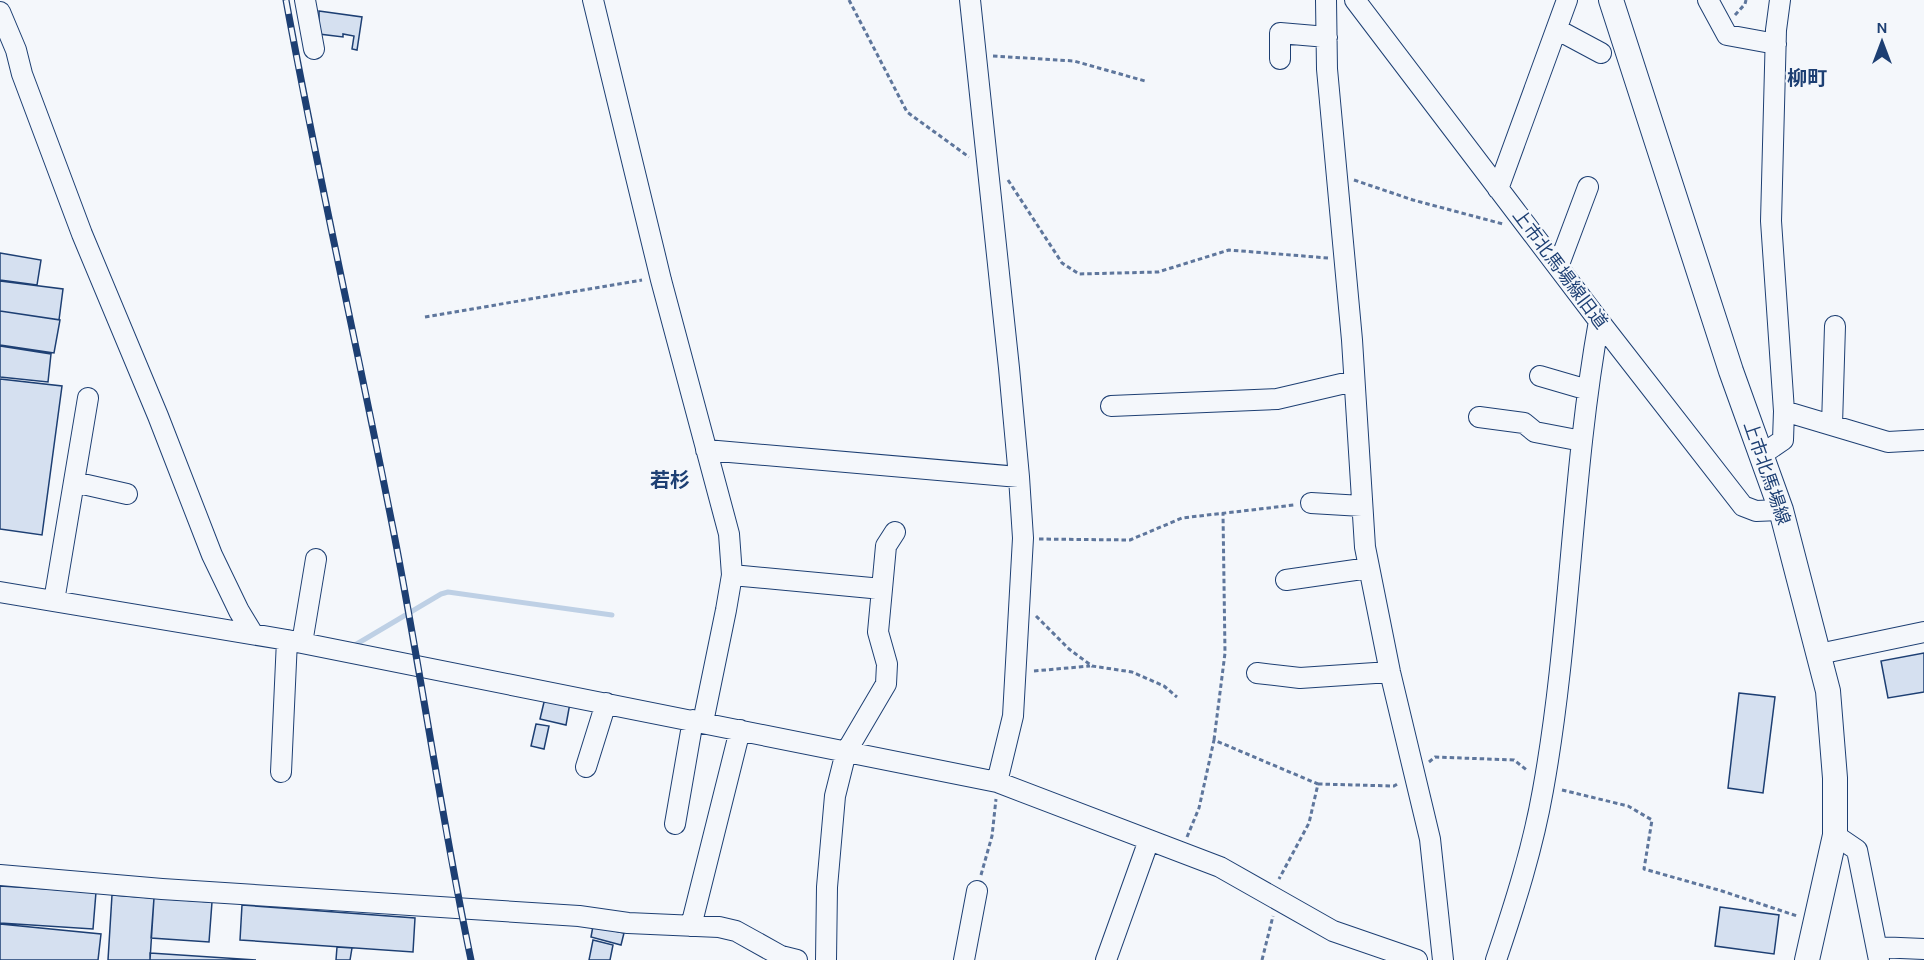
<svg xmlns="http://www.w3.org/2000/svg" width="1924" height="960" viewBox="0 0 1924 960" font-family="Karla,'Noto Sans JP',sans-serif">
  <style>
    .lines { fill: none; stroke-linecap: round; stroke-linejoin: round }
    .stream { stroke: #bed0e5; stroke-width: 5 }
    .building { fill: #d5e0f0; stroke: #1d3f73; stroke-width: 1.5 }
    .minor-casing { stroke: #1d3f73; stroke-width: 22 }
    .major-casing { stroke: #1d3f73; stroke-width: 26 }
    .path { stroke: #5e769c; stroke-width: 3; stroke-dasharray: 4.5 3; stroke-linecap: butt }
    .minor { stroke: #f4f7fb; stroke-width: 20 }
    .major { stroke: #f4f7fb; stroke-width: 24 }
    .rail-casing { stroke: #1d3f73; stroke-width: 7 }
    .rail { stroke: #f4f7fb; stroke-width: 4.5; stroke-dasharray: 14; stroke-linecap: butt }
    .labels { text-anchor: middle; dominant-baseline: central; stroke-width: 4.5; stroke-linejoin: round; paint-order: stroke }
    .street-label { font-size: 18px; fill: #1d3f73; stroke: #f4f7fb }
    .neighbourhood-label { font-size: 20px; font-weight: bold; fill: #1d3f73; stroke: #f4f7fb }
  </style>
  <rect width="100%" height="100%" fill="#f4f7fb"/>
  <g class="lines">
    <path class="stream" d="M355,645L441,594L448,592L612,615"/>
  </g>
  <path class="building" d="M319,11L362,17L357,50L352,49L354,36L343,34V37L319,34Z
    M0,253L41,260L37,285L0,280Z
    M0,281L63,289L59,320L0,311Z
    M0,311L60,320L54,353L0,345Z
    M0,346L51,354L48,382L0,377Z
    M0,379L62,386L42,535L0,529Z
    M1924,653V692L1888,698L1881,661Z
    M1739,693L1775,697L1763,793L1728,788Z
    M545,698L570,703L566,725L540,719Z
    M536,724L549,726L544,749L531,746Z
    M0,886L96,892L93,929L0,923Z
    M112,895L154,898L150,960H108Z
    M154,898L212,902L209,942L151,938Z
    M242,905L415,918L413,952L240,940Z
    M1720,907L1779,915L1774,954L1715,946Z
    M0,924L101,934L98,960H0Z
    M593,926L624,933L621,945L591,937Z
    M593,940L613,945L610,960H589Z
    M337,947L352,948L350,960H336Z
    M150,953L256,960H150Z"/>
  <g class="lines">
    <defs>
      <path id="minor" d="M305,0L314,49
        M593,0L661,280L729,534L732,575L726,610L703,722
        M970,0L1009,368L1019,477L1023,538L1013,716L997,782
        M1326,0L1327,69L1352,340L1365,547L1390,672L1430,839L1443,960
        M1355,0L1599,321L1743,506L1756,511L1781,510
        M1708,0L1727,35L1776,44
        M0,12L16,50L22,74L82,234L158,416L212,555L239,611L253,634
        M1558,30L1601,53
        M1280,59V33L1327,37
        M1498,189L1567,0
        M1558,267L1588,187
        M1540,376L1588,390
        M1111,406L1277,399L1354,381
        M1784,411L1888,442L1924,440
        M1479,417L1524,423L1535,432L1582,441
        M1832,425L1835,326
        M706,450L1019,477
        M1761,455L1783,440L1784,411L1771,221L1776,30L1780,0
        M74,482L127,494
        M1311,503L1362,506
        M732,575L882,589
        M1286,580L1369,568
        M0,592L287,640L997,782L1220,867L1333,931L1417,960
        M54,601L88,398
        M302,643L316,559
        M1819,654L1924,632
        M1257,673L1300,678L1390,672
        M586,767L606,703
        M281,772L287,640
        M675,824L693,720
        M1835,835L1857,850L1879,960
        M0,875L162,889L579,916L628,923L719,927L736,931L781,956L797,960
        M691,926L740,730
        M1877,947L1924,949
        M826,960L827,887L835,796L846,752L886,684L887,664L878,632L886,546L895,532
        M964,960L977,891
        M1106,960L1149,840
        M1496,960C1515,904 1533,847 1543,790C1571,635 1571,476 1599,321"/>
      <path id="major" d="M1611,0L1731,371L1781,510L1828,691L1835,778V835L1807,960"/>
    </defs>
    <use href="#minor" class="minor-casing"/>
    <use href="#major" class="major-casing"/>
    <path class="path" d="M849,0L907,112L969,157
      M1735,15L1745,4L1746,0
      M993,56L1074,61L1145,81
      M1008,180L1062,263L1079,274L1158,272L1229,250L1328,258
      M1354,180L1413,200L1503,224
      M425,317L642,280
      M1039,539L1130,540L1182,518L1294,505
      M1036,616L1069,649L1092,666L1132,672L1164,686L1177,697
      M1034,671L1090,666
      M1214,740L1225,653L1223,513
      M1429,762L1435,757L1514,760L1528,771
      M1318,784L1394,786L1399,783
      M1562,790L1628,806L1652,820L1644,869L1722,891L1797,916
      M1187,837L1199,808L1214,740L1318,784L1309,823L1279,879
      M981,875L992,836L996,799
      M1262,960L1273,916"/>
    <use href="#minor" class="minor"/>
    <use href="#major" class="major"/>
    <defs>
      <path id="rail" d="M286,0C319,181 360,359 395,539C422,679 442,821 471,960"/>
    </defs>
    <use href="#rail" class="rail-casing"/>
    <use href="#rail" class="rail"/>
  </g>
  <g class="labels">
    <g class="street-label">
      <text transform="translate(1560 269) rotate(53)">上市北馬場線旧道</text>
      <text transform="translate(1767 473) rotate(71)">上市北馬場線</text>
    </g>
    <g class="neighbourhood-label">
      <text x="1807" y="78">柳町</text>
      <text x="670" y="480">若杉</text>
    </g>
  </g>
  <g transform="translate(1882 42)" stroke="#f4f7fb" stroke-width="4.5" paint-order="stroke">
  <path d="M0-4.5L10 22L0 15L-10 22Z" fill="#1d3f73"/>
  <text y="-9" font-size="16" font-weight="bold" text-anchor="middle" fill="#1d3f73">N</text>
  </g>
</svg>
